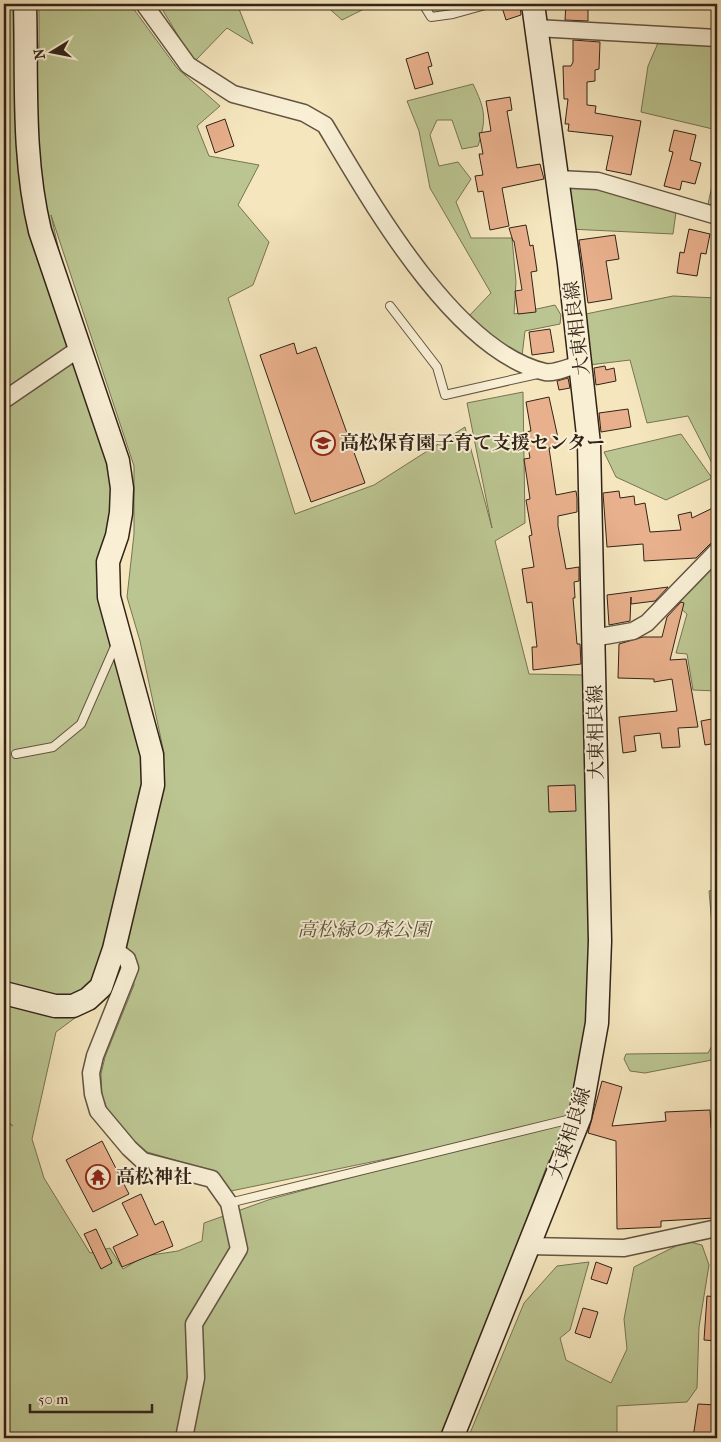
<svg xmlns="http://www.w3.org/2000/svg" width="721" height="1442" viewBox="0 0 721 1442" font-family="'IM FELL French Canon','Noto Serif JP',serif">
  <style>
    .green { fill: #bbc591; stroke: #767454; fill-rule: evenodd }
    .building { fill: #e8b08c; stroke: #322318 }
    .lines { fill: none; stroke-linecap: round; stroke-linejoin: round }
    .lane-casing { stroke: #635442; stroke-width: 10 }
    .street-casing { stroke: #635442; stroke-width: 19 }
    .secondary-casing { stroke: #322318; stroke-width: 25 }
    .lane { stroke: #f8efd5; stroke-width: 8 }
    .street { stroke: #f8efd5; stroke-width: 16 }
    .secondary { stroke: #f8efd5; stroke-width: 22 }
    .labels { text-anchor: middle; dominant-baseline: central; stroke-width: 4; stroke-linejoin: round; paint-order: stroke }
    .street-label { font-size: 19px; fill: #322318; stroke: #f8efd5 }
    .poi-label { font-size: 19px; font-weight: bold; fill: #322318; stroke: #f8efd5; text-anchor: start }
    .park-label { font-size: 19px; font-style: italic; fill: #5b543c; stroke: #f8efd5 }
  </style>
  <rect width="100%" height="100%" fill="#f5e6be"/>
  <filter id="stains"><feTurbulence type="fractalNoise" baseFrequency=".004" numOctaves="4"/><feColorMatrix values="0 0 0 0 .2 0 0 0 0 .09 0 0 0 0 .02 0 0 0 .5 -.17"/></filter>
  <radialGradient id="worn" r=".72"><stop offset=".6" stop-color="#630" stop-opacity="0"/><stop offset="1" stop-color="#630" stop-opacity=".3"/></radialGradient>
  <path class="green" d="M4,4H35L39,60V4H130L177,68L220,106L197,126L209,156L259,165L238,205L269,242L253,285L228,298L295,514L374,485L465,427L492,528L467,403L523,392L525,523L495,541L529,674L585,675L593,933L589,1015L568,1113L560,1121L567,1126L561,1155L549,1160L443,1438H4V1120L13,1126L4,1119ZM51,215L134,466V534L127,597L140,641L164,753L161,773L124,691L111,484ZM133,975L134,985L105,1057L101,1074L102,1095L108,1112L133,1140L147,1152L217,1172L231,1191L531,1129L271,1199L204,1223L202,1241L178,1251L145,1256L123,1269L110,1248L90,1253L44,1178L32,1139L56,1032Z
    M159,4H237L253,44L227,28L194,62Z
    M324,4H364V9L342,20Z
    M426,4H476V5L433,15Z
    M669,42L717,44V130L641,112L648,66L658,43Z
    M473,84C485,109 487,118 478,146L462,149L452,120H437L430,135L439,166L458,162L471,179L456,202L471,238H512L516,282L514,314L555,305L561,315L560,324L525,331L522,356L502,347L468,317L491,293L430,188L419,131L407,101Z
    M717,163V208L708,204Z
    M563,182L606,189L676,212L673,234L569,229Z
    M673,296L717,298V360L713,421L717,435V473L688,416L647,423L630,360L589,365L581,315Z
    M681,434L712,478L666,500L616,477L604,452Z
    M717,562V691L693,690L687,654L676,653L687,614L672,601Z
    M717,888V983L709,891Z
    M715,1040H717V1059L645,1073L630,1071L624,1059L626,1054L708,1053Z
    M686,1241L702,1245L709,1265L699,1327L697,1388L687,1402L617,1406V1438H468L524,1303L557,1266L589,1262L570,1330L560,1338L566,1360L611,1383L627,1349L624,1319L634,1267Z"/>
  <path class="building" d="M501,4H520L521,15L506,20Z
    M566,4H588V21L565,20Z
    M573,40L600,42L599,69L595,70V81L587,82V105L596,106L595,113L641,121L631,175L606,170L613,136L568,131L569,124H565L568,99H564L563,66H571L573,62Z
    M428,52L432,66L428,67L433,84L415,89L406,59Z
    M510,97L512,110L507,111L517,168L540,164L544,179L502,188L509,226L490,230L483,191L478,192L475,176L483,175L479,154H483L479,133L491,131L486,101Z
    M225,119L234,146L215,153L206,126Z
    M674,130L696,135L690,160L701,163L695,184L682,181L680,190L664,186L673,152L669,151Z
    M526,225L530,246L533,245L537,271L531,272L536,312L518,314L515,291L522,290L514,241H513L509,228Z
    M689,229L710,234L706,254L701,253L697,276L677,273L680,252L684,253Z
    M615,235L619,259L606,261L612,299L588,303L579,240Z
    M550,329L554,352L532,355L529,332Z
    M294,343L297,354L316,347L365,483L311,502L260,355Z
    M605,366L606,370L614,368L616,381L596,385L594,368Z
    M568,378L570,388L559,390L557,381Z
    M549,397L560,447L549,448L556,495L576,491L577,498V512L558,516V526L566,569L579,567V581L574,582L575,598H573L577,644H580L581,664L533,670L532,647H537L532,602L527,603L522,569L534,567L529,536L532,535L526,500L530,499L524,459L530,458L525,432L531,431L526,402Z
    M628,409L631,427L601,432L599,413Z
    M619,491L620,498L634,496L635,505L645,503L650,532L681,530L678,515L691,512L692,518L717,506V540L710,544L696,558L644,561L643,544L607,547L603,493Z
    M668,587L655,601L631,604V597L630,621L609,625L607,595Z
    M681,602L684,603L670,660L686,659L698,727L678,728L680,747L662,748L660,733L634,736L636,751L623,753L619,717L677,711L672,679L654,682V679L618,678L619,644L643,637H662L667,617Z
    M717,718V743L705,745L701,721Z
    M575,785L576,811L549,812L548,786Z
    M602,1081L622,1087L612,1126L666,1121L665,1112L710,1110L711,1128H717V1153H712L715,1218L661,1221V1227L617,1229L616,1141L588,1133Z
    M102,1141L129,1194L93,1212L66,1160Z
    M141,1194L155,1225L163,1221L173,1246L122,1267L113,1247L138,1235L122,1203Z
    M96,1229L112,1263L101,1269L84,1234Z
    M596,1262L612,1268L607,1284L591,1279Z
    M707,1296L717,1297V1341L704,1340Z
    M583,1308L598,1312L590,1338L575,1333Z
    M698,1404L717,1405V1438H693Z"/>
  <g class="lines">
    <defs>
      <path id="lane" d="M423,4L431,17L453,14L489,4
        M390,306L437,367L445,395L542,373
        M16,754L53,747L81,724L116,644
        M229,1203L575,1118"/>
      <path id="street" d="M144,4L188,65L233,94L304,113L325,125C370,200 454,351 545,372C554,374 571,366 581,364
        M536,28L717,38
        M558,179L598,181L717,216
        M4,400L80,348
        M593,638L633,631L647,623L717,551
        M114,949L127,959L130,968L95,1056L91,1073L93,1094L98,1111L129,1148L143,1161L212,1179L229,1203L239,1249L194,1324L196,1378L184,1438
        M528,1246L624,1248L717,1228"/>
      <path id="secondary" d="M4,993L55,1006H73L88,999L101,987L114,949L153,785L152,755L109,597L108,562L117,536L121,513L122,488L118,461L40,231C22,157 27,80 25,4
        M452,1438L580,1117L597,1023L600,941L589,444L569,264L533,4"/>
    </defs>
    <use href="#lane" class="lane-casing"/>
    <use href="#street" class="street-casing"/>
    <use href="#secondary" class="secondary-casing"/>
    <use href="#lane" class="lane"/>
    <use href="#street" class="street"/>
    <use href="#secondary" class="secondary"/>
  </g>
  <defs>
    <symbol id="school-ring" viewBox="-11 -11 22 22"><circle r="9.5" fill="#f8efd5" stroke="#8f2418" stroke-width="1.5"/><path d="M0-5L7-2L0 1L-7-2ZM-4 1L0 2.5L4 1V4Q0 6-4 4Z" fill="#8f2418"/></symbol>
    <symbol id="temple-ring" viewBox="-11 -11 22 22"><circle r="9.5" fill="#f8efd5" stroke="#8f2418" stroke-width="1.5"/><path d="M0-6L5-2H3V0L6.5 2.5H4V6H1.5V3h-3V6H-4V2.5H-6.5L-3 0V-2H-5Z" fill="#8f2418"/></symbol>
  </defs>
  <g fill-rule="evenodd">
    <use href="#school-ring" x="309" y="429" width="28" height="28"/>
    <use href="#temple-ring" x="84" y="1163" width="28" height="28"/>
  </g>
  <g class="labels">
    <g class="street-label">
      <text transform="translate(577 328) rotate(-97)">大東相良線</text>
      <text transform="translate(596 732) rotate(-91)">大東相良線</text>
      <text transform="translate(570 1133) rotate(-72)">大東相良線</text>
    </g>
    <g class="poi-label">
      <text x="340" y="443">高松保育園子育て支援センター</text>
      <text x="116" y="1177">高松神社</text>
    </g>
    <g class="park-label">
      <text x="364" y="930">高松緑の森公園</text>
    </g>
  </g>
  <rect width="721" height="1442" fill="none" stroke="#f5e6be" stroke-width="20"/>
  <rect x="5" y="5" width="711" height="1432" fill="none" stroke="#322318" stroke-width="2.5"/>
  <rect x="10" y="10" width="701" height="1422" fill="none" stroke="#322318"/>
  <g transform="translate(52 52) rotate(260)" stroke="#f8efd5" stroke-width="4" paint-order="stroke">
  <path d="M0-4L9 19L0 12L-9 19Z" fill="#322318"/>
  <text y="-8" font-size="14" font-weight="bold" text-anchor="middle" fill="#322318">N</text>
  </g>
  <path d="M30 1404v8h122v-8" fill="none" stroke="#322318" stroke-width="2.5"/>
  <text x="38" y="1404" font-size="15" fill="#322318" stroke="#f8efd5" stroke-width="4" paint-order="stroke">50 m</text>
  <rect width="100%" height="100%" filter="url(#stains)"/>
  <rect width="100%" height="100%" fill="url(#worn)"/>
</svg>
